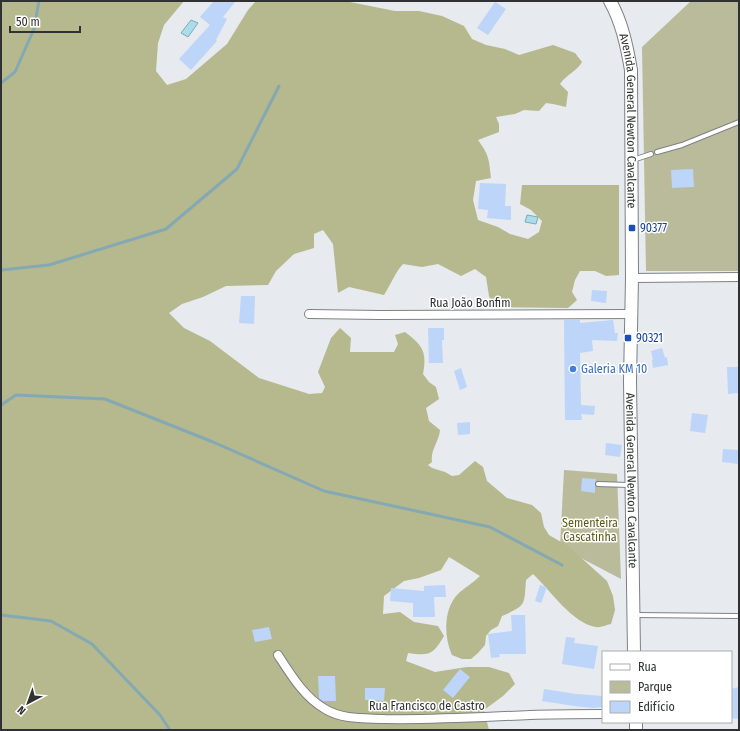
<svg xmlns="http://www.w3.org/2000/svg" width="740" height="731" viewBox="0 0 740 731" font-family="'Fira Sans Condensed',sans-serif">
  <style>
    .green { fill: #b9bb9a }
    .forest { fill: #b6b88e }
    .water { fill: #a9ddea; stroke: #84a9b3 }
    .lines { fill: none; stroke-linecap: round; stroke-linejoin: round }
    .stream { stroke: #84a9b3; stroke-width: 3 }
    .building { fill: #bcd5f8 }
    .service-casing { stroke: #7e8084; stroke-width: 6 }
    .minor-casing { stroke: #7e8084; stroke-width: 10 }
    .primary-casing { stroke: #7e8084; stroke-width: 14 }
    .service { stroke: #fff; stroke-width: 4 }
    .minor { stroke: #fff; stroke-width: 8 }
    .primary { stroke: #fff; stroke-width: 12 }
    .transit-dot { fill: #1a4fb4; stroke: #fff; stroke-width: 1.5 }
    .shop-dot { fill: #3f7fe0; stroke: #fff; stroke-width: 1.5 }
    .labels { text-anchor: middle; dominant-baseline: central; stroke-width: 3; stroke-linejoin: round; paint-order: stroke }
    .street-label { font-size: 12px; fill: #2f3132; stroke: #fff }
    .transit-label { font-size: 12px; fill: #164399; stroke: #fff; text-anchor: start }
    .shop-label { font-size: 12px; fill: #366cbe; stroke: #fff; text-anchor: start }
    .park-label { font-size: 12px; fill: #5a5b19; stroke: #fff }
  </style>
  <rect width="100%" height="100%" fill="#e7eaee"/>
  <path class="green" d="M691,1H739V271H646L642,47Z
    M564,470L617,474L621,579L560,547Z"/>
  <path class="forest" d="M1,1H184L164,25L158,43L156,71L167,85L186,79L227,44L248,10L256,1H345L395,11H419L442,16L464,26L472,39L486,45L505,49L519,55L553,45L575,53L582,62C576,72 567,74 560,84L568,92L566,107L553,104L546,103L539,111L524,110L515,114L496,117L499,124V132L478,140C489,155 489,159 491,178L476,181L473,200L478,220L498,227L510,234L528,239L539,232L542,221L531,210L520,204L522,185H619V275L606,276L595,271H580L575,280L572,292L577,300L568,308L493,307L489,296L486,277L475,269L461,276L438,264L422,267L403,264C396,271 390,286 384,295L349,287L338,293L333,244L323,230L314,234V248L294,254L276,271L268,285L226,286L203,297L182,304L169,313L184,328L210,341L259,378L309,394L322,393L325,387L318,372L331,338L340,328L351,338L350,352H394L398,344L395,335L405,332C423,346 427,351 423,374L429,382L436,387L439,399L426,408L429,421L440,430C439,442 430,450 432,462L428,465L432,468L445,472L452,476L459,475L475,461L483,467L487,481L507,498L532,505L541,513L544,527L549,535L568,546L607,581L613,596L615,610L611,624C606,625 600,628 596,627C573,624 550,590 533,574L526,580C524,605 527,605 502,616L498,626L491,630L486,636L485,645L478,653L471,659H462L452,655C444,637 443,609 458,594C464,588 473,583 480,576L449,557L441,570L419,578L404,581L384,596L383,614L400,612L414,622L438,626L444,636C433,655 429,656 408,653L406,661L435,672L467,667H489L509,673L515,684L503,696L484,710L489,730H1Z"/>
  <path class="water" d="M191,20L198,23L188,37L181,33Z
    M527,215L538,217L536,224L525,222Z"/>
  <g class="lines">
    <path class="stream" d="M1,83L15,72L34,29L39,1
      M1,270L49,265L166,229L237,169L279,86
      M1,405L16,395L105,399L213,442L324,491L490,527L562,565
      M1,615L51,621L92,644L160,715L170,730"/>
  </g>
  <path class="building" d="M214,1H236L223,17L227,19L216,40L217,41L191,70L179,59L210,25L200,17Z
    M495,2L506,9L488,35L477,28Z
    M693,169L694,187L672,188L671,170Z
    M480,183L506,184L505,206H511V220L487,218L488,210L478,209Z
    M592,290L607,291L606,303L591,301Z
    M241,296H255L254,324L239,323Z
    M564,320H580V323L613,320L615,333H618L617,341L592,340L593,351L580,353L581,405L595,406L594,415L581,414L582,420H565Z
    M428,328H444V340H442L443,363H429Z
    M662,348L665,358L667,357L668,365L653,368L652,360H653L651,351Z
    M727,367H739V393L728,394Z
    M461,368L467,387L460,390L454,371Z
    M692,413L708,415L705,433L690,431Z
    M470,422V434L458,435L457,423Z
    M606,443L622,445L620,457L605,455Z
    M723,449L739,450V464L722,462Z
    M582,478L596,479L595,484V493L581,491Z
    M445,585L446,597H434L435,617H413V603L390,601L391,588L424,591V586Z
    M540,585L547,587L541,603L535,601Z
    M511,615H525L526,654H499L500,657L491,658L488,634L512,631Z
    M269,627L272,639L255,642L252,630Z
    M566,637L575,638L574,643L598,646L594,669L562,664Z
    M460,669L470,677L453,698L443,690Z
    M318,676H335L336,701H323L319,698Z
    M739,687V719L731,718V689Z
    M365,688H385L384,701L365,700Z
    M544,689L576,694L603,696V707L593,708L574,706L542,701Z"/>
  <g class="lines">
    <defs>
      <path id="service" d="M657,152L682,145L739,122
        M633,160L651,154
        M598,484L629,485
        M634,615L739,616"/>
      <path id="minor" d="M632,278L739,277
        M309,314L380,315L631,314
        M278,655C291,675 304,697 325,709C343,720 365,718 385,719C433,720 481,717 530,715C554,714 579,714 603,714"/>
      <g id="primary">
        <path id="s1" d="M610,1C622,22 627,47 631,70L632,278L630,381L634,652"/>
        <path d="M636,722V730"/>
      </g>
    </defs>
    <use href="#service" class="service-casing"/>
    <use href="#minor" class="minor-casing"/>
    <use href="#primary" class="primary-casing"/>
    <use href="#service" class="service"/>
    <use href="#minor" class="minor"/>
    <use href="#primary" class="primary"/>
  </g>
  <g class="transit-dot">
    <rect x="628" y="224" width="8" height="8" rx="2"/>
    <rect x="624" y="334" width="8" height="8" rx="2"/>
  </g>
  <circle class="shop-dot" cx="573" cy="369" r="4"/>
  <g class="labels">
    <g class="street-label">
      <text stroke="none"><textPath href="#s1" startOffset="123">Avenida General Newton Cavalcante</textPath></text>
      <text x="470" y="303">Rua João Bonfim</text>
      <text stroke="none"><textPath href="#s1" startOffset="483">Avenida General Newton Cavalcante</textPath></text>
      <text x="427" y="706">Rua Francisco de Castro</text>
    </g>
    <g class="transit-label">
      <text x="640" y="228">90377</text>
      <text x="636" y="338">90321</text>
    </g>
    <g class="shop-label">
      <text x="581" y="369">Galeria KM 10</text>
    </g>
    <g class="park-label">
      <text x="590" y="523">Sementeira<tspan x="590" dy="14">Cascatinha</tspan></text>
    </g>
  </g>
  <rect width="740" height="731" fill="none" stroke="#2f3132" stroke-width="4"/>
  <rect x="602" y="651" width="130" height="72" fill="#ffffff" stroke="#acadad"/>
  <rect x="610" y="664" width="20" height="6" fill="#ffffff" stroke="#acadad"/>
  <text x="638" y="671" font-size="12" fill="#2f3132">Rua</text>
  <rect x="610" y="681" width="20" height="12" fill="#b9bb9a" stroke="#acadad"/>
  <text x="638" y="691" font-size="12" fill="#2f3132">Parque</text>
  <rect x="610" y="701" width="20" height="12" fill="#bcd5f8" stroke="#acadad"/>
  <text x="638" y="711" font-size="12" fill="#2f3132">Edifício</text>
  <g transform="translate(28 703) rotate(221)" stroke="#ffffff" stroke-width="3" paint-order="stroke">
  <path d="M0-3L7 15L0 10L-7 15Z" fill="#2f3132"/>
  <text y="-6" font-size="11" font-weight="bold" text-anchor="middle" fill="#2f3132">N</text>
  </g>
  <path d="M10 26v6h70v-6" fill="none" stroke="#2f3132" stroke-width="2"/>
  <text x="16" y="26" font-size="12" fill="#2f3132" stroke="#ffffff" stroke-width="3" paint-order="stroke">50 m</text>
</svg>
